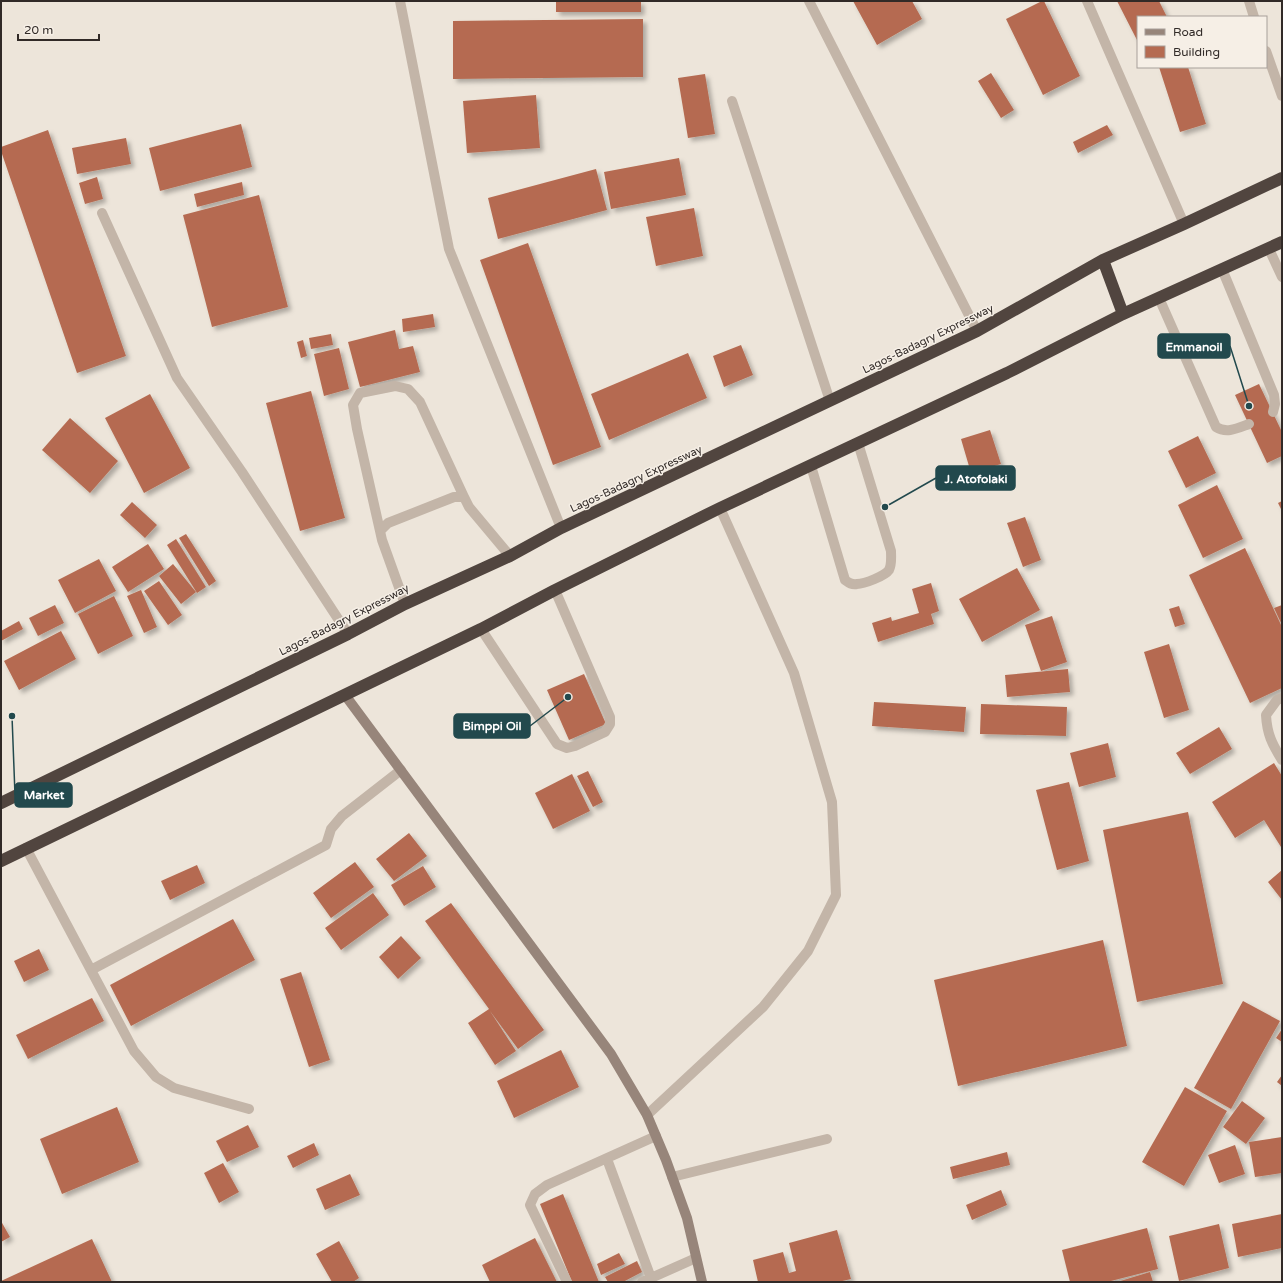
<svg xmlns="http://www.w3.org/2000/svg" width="1283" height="1283" viewBox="0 0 1283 1283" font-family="'Varela Round',sans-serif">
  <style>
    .building { fill: #b56b51; filter: url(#shadow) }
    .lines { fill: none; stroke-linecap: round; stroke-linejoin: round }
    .lane { stroke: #c3b5a8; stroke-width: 10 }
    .street { stroke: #c3b5a8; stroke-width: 10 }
    .secondary { stroke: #97857a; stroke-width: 10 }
    .highway { stroke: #51453f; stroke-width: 12 }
    .labels { text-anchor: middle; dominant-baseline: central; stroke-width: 3; stroke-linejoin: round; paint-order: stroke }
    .street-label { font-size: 11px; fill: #312a27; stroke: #f6efe6 }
    .leader { fill: none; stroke: #22494d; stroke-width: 1.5 }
    .callout-dot { fill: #22494d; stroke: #f6efe6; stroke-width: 1.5 }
    .callout { fill: #22494d; stroke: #22494d; stroke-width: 1.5 }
    .callout-label { font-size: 12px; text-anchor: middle; font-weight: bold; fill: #fff }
  </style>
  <defs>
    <filter id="shadow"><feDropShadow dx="3.5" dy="3.5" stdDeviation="2" flood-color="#0004"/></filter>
  </defs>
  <rect width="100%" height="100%" fill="#ede5da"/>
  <path class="building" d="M556,1H641V12H556Z
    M853,1H912L922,19L877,45Z
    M1042,1H1044L1080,76L1043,95L1006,19Z
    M1117,1H1159L1167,17H1138V42Z
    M643,19V77L453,79V21Z
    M1159,67H1188L1206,124L1180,132Z
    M991,73L1014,110L1001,118L978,81Z
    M705,74L715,134L688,138L678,78Z
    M536,95L540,148L467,153L463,101Z
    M241,124L252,167L160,191L149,148Z
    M1107,125L1113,135L1078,153L1073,142Z
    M48,130L126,356L77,373L1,151V147Z
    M126,138L131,164L77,174L72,148Z
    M679,158L686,195L611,209L604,172Z
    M596,169L607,210L498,239L488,198Z
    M97,177L103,199L85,204L79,183Z
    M242,182L244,195L197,207L194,194Z
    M259,195L288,307L212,327L183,215Z
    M694,208L703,256L656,266L646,217Z
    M528,243L601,447L553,465L480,260Z
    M433,314L435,327L403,332L402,319Z
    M395,330L399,349L413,346L420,372L360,387L348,342Z
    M331,334L333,345L311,349L309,338Z
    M303,340L307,356L301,358L297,342Z
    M741,345L753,375L724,387L713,356Z
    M339,348L349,389L324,396L314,354Z
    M688,353L707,398L609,440L591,394Z
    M1259,384L1282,432V456L1267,463L1235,395Z
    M311,391L345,518L300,531L266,403Z
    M150,394L190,468L144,493L105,418Z
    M70,418L118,461L90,493L42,450Z
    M990,430L1001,464L971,473L961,439Z
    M1198,436L1216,473L1186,488L1168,451Z
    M1217,485L1243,539L1203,558L1178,505Z
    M1282,501V511L1278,503Z
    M132,502L157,525L145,538L120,515Z
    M1025,517L1041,560L1023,567L1007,523Z
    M186,534L216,581L209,586L179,538Z
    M176,539L206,587L197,593L167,545Z
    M148,544L164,569L128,592L112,567Z
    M1245,548L1282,627V688L1250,703L1189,575Z
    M99,559L116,591L75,613L58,580Z
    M173,564L196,592L181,604L159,576Z
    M1017,568L1040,610L982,642L959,599Z
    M159,581L182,615L168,625L144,591Z
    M931,583L939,611L931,614L934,624L878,642L872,623L891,617L892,621L919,613L912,589Z
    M141,590L157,627L144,633L127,596Z
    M114,596L133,636L98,654L78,614Z
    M55,605L64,623L38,636L29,618Z
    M1282,605V625L1274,608Z
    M1179,606L1185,624L1175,627L1169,609Z
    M1052,616L1067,662L1041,671L1025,625Z
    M19,621L23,629L1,641V631Z
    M61,631L76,659L19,690L4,661Z
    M1169,644L1189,710L1164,718L1144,652Z
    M1068,669L1070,692L1007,697L1005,675Z
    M584,674L606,724L569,740L547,690Z
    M874,702L966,707L964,732L872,726Z
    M981,704L1067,707L1066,736L980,734Z
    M1219,727L1232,749L1190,774L1176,753Z
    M1108,743L1116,777L1079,787L1070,753Z
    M1274,763L1282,776V846L1281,847L1264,820L1235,838L1212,802Z
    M588,771L603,802L593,807L577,776Z
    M572,774L590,811L553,829L535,793Z
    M1069,782L1089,861L1057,870L1036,790Z
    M1188,812L1223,984L1137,1002L1103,830Z
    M409,833L427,856L394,881L376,859Z
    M355,862L374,887L331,918L313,893Z
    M197,865L205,883L170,900L161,881Z
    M423,866L436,887L404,906L391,885Z
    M1282,870V900L1268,882Z
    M373,893L389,915L341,950L325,928Z
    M451,903L544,1030L518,1049L490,1011L516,1051L495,1065L468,1023L489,1009L425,921Z
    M233,919L255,960L131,1026L110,985Z
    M401,936L421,958L398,979L379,957Z
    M1103,940L1127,1046L958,1086L934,980Z
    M39,949L49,970L24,982L14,961Z
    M301,972L330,1060L309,1067L280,979Z
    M92,998L104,1021L28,1059L16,1035Z
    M1243,1001L1280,1021L1231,1109L1194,1088Z
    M1282,1029V1042L1276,1038Z
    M561,1050L579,1087L514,1118L497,1081Z
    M1282,1075V1086L1277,1082Z
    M1185,1087L1227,1111L1184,1186L1142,1162Z
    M1242,1101L1265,1118L1246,1144L1223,1127Z
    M117,1107L139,1162L62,1194L40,1139Z
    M248,1125L259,1147L227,1162L216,1141Z
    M1282,1137V1173L1255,1177L1249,1142Z
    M314,1143L319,1155L293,1168L287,1156Z
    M1235,1145L1245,1174L1219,1183L1208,1155Z
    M1007,1152L1010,1165L953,1179L950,1167Z
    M223,1163L239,1192L219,1203L204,1173Z
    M350,1174L360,1195L325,1210L316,1189Z
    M1001,1190L1007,1205L972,1220L966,1205Z
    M563,1194L599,1282H572L540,1204Z
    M1282,1214V1248L1238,1257L1232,1224Z
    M1,1221L10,1237L1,1242Z
    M1219,1224L1229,1268L1179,1281L1169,1236Z
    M1147,1228L1158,1269L1107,1282H1070L1062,1250Z
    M837,1230L851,1279L838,1282H758L753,1260L783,1252L789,1273L796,1271L789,1243Z
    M535,1238L557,1282H490L482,1265Z
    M92,1239L112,1282H1V1281Z
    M339,1241L359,1278L353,1282H332L316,1254Z
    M619,1253L625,1264L601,1275L597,1264Z
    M637,1261L642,1272L623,1282H608L605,1277Z
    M1150,1272L1153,1282H1117Z"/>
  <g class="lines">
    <path class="lane" d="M809,1L977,331
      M1087,1L1184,224
      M1249,1L1254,17
      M1266,51L1282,96
      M732,101L830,401
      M102,213L177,378L242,472L348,634
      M1222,269L1274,395L1275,404L1273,412
      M1159,298L1216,427C1227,434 1238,428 1249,424
      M811,466L845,580C849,583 852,585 857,584C864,584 885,576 889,570C892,564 891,557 891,551L858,443
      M380,531L357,429L353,405L360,393L395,386L408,389L420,402L464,497
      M405,604L382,540L380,531L388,523L454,497H464L469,507L510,556
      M481,629L557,744L567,748L575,746L605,732L610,724V717L555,590
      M26,848L134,1051L156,1077L174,1088L249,1109
      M91,970L326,845L331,829L342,816L401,770
      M647,1115L763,1007L808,951L836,895L832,802L794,673L720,508
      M607,1159L651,1278
      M672,1177L827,1139
      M567,1282L530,1205L535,1194L547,1185L656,1136
      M642,1282L696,1258"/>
    <path class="street" d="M400,1L449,249L561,528
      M1269,249L1282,277
      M1282,698L1277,700L1266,715C1267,734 1272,744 1282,760"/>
    <path class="secondary" d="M345,695L611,1054L647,1115L666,1160L687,1218L702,1282"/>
    <path class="highway" d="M1103,260L1123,314
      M1,803L348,634L405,604L510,556L561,528L977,331L1103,260L1184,224L1282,178
      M1,861L481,629L555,590L720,508L1007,373L1123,314L1282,242"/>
  </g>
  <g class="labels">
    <g class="street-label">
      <text transform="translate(928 339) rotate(-26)">Lagos-Badagry Expressway</text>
      <text transform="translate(636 479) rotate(-25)">Lagos-Badagry Expressway</text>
      <text transform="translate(344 620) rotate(-27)">Lagos-Badagry Expressway</text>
    </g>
  </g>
  <path class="leader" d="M1249 406L1230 346M885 507L936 478M568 697L530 726M12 716L15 795"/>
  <g class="callout-dot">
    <circle cx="1249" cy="406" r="4"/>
    <circle cx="885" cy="507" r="4"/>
    <circle cx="568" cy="697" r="4"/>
    <circle cx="12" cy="716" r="4"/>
  </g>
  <g class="callout">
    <rect x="1158" y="334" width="72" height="24" rx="4"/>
    <rect x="936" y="466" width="79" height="24" rx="4"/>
    <rect x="454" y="714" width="76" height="24" rx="4"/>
    <rect x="15" y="783" width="57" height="24" rx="4"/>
  </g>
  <g class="callout-label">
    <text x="1194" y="351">Emmanoil</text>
    <text x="976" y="483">J. Atofolaki</text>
    <text x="492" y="730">Bimppi Oil</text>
    <text x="44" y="799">Market</text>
  </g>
  <rect width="1283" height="1283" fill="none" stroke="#312a27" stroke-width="4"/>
  <rect x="1137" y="16" width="130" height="52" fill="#f6efe6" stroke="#a7a09a"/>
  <rect x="1145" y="29" width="20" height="6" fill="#97857a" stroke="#a7a09a"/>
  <text x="1173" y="36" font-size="12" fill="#312a27">Road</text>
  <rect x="1145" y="46" width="20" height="12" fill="#b56b51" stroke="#a7a09a"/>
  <text x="1173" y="56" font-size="12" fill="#312a27">Building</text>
  <path d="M18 34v6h81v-6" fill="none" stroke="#312a27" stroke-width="2"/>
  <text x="24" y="34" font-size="12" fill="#312a27" stroke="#f6efe6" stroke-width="3" paint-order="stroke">20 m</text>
</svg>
